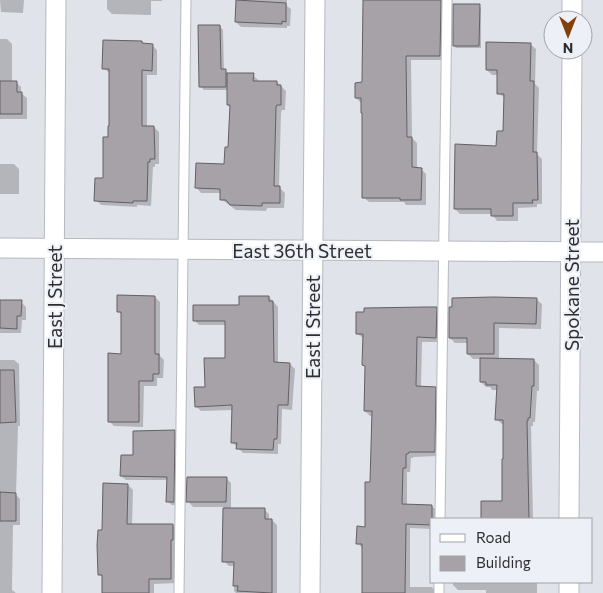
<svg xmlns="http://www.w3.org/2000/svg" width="603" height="593" viewBox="0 0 603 593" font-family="Commissioner,sans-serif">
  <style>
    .shadow { fill: #0003 }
    .building { fill: #a7a2a7; stroke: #635f64 }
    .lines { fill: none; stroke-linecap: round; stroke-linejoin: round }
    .service-casing { stroke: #b6b9bf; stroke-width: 11 }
    .minor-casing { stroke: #b6b9bf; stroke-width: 21 }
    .service { stroke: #fff; stroke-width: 9 }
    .minor { stroke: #fff; stroke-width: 19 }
    .labels { text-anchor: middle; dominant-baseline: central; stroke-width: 4; stroke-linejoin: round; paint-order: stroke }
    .street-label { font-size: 19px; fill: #2e2f32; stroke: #edf0f6 }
  </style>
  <rect width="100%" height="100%" fill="#e0e3e9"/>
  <path class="shadow" d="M0,0H24L23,13L1,12Z
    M107,0H162V1H151V15L112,14L107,9Z
    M237,0H287V6L291,9L290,26H287V28L241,27L236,22Z
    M363,0H446L445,60H411L412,138L417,143V169H421L426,174V205H406L404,202H369L363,197V114L361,103L356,98L363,84Z
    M479,6L481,8V48H456L454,46Z
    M220,26L223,30L224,70L228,73L253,75L258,80V82H277L286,91L285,110H282L281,113L279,187L285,193L284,208H267L266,211L236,210L221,199V193H201L196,187L226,165L230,148L231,108L228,105V90H204L200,86Z
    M0,39H7L12,44V82H16L21,87V93L27,98V119H0Z
    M142,42L144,45H152L157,50V75H147V127H154L159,132V164H155V167H153L151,206L137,205V207L101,205L96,200L104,180L109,138L111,74L103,68Z
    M530,44L536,49L535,84L539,88L537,154L542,159V204H537V207L518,208V221H497L492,214H460L455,209L498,147L504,132L505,98L498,93L499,75H492L487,70Z
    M0,164H14L19,169V194H0Z
    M155,297L160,302V356L164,360L163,378H157V386H144L143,427L114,426L109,421L122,355V315L118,311Z
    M269,297L278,307V364H290L295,369L292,410L282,409L281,444H278V454L243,453L232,442L233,410L201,411L196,406L206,388L226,359V325H199L194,320Z
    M536,299L542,304L541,329L499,328V360H534L539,365V391H537L535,422H533V426H531L533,519H482V502H504V424H502L496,419L498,390H492L490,387H486L481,382L482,359H473L468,354V343H455L450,338Z
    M0,301L21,302L26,307V320H22L21,333H0Z
    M436,308L441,313V342H422L421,387L435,388L440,393L439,456L413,457V458H411L410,472H407V505L433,507L438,512V519H432V529L410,528V587H432L437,593H361L363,592V549L358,543L366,528L371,483L373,416H370L365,411L367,368L363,365L364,339L358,334Z
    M0,360H14L19,364L20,426H18L16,495L20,499V525H13L12,590L16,593H0Z
    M174,431L178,435V505H172L167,501L168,480H126L121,476L134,456Z
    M226,478L231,483V509H264L269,514V520H272L277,525V593H236L234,591L235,566H229L224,561V507H193L188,501Z
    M128,485L133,490L132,525H173L178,530L176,583L154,584V593H103V578L99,574L103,531Z
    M453,582H537V593H486V590H458L453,585Z"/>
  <path class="building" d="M236,0L286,3V22L282,21V24L235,22Z
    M363,0H441L440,56H406L407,137H412V167L422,168L421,200H400V198H362V113H361V98H355V83L362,82Z
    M453,4H480L479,46H453Z
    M198,25H220L221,69H226V87H199Z
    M103,40L142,41V43L153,44L152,71L142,70V126H154L155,159H150V162H148L147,201H133V203L94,201L95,178H103V137H108V126H109V69H102Z
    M486,42L531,43L530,81H534L533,152H537L538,200H532L533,203H513V216H491V209H454L455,144L496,146L497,131H503L504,94H497V70H486Z
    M227,73H254L253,81H277V85H281V105H277L276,107L274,186H280V203H262V206L230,205L226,200H220V189L195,188L196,163L224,164L225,147H228L230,105H227Z
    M0,81H17V92H22V114H0Z
    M117,295L155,296V354H159V374H153V381H139V422H108V353L121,354V312H117Z
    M239,296H269V301H273L274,362L290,363L288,405H278L277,439H274L273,450L236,449L237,443H231L232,405L195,407L194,387H205L204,358H225V321H193V305H239Z
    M493,297L537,298L536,324L494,323V354H467V338H449V307H452V298Z
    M0,300H22L21,316H17V329L0,328Z
    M425,307H437L436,338L417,337L416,386L436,387L435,452H409L408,454H406V468H403L402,504L432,505V525L406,524L405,593H362V544H356L357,526L365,527V482H370L372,411H364L365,366L362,365L363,334H356V312H364V308Z
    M480,358L534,359V386H532L530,418H528V421H527L529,519H481V501H502V459H503V420H495L497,385H486V382H480Z
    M0,370H14L16,422L0,423Z
    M175,430L174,502H166L167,477L120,476L121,455H133V431Z
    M187,477H227L226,502H186Z
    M103,483L128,484L127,524H173V540H171V579H149V593H102V575H98L97,545L98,530H102Z
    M0,492L16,493V521H0Z
    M223,508H265V519H272V593L237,591L238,586H233L234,562H222Z"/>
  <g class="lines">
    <defs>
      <path id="service" d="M440,519L447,0
        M179,593L186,0
        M439,593V582"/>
      <path id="minor" d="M572,20V0
        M0,248L603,252
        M569,519L572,50
        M52,593L56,0
        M310,593L315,0
        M569,593V582"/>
    </defs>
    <use href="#service" class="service-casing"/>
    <use href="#minor" class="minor-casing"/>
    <use href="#service" class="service"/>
    <use href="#minor" class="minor"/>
  </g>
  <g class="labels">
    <g class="street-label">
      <text x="302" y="250">East 36th Street</text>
      <text transform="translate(571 285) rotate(-90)">Spokane Street</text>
      <text transform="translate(54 297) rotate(-90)">East J Street</text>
      <text transform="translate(312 327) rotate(-90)">East I Street</text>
    </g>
  </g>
  <rect x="430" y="518" width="162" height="65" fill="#edf0f6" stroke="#a1a3a8"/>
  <rect x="440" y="534" width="25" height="8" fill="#ffffff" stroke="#a1a3a8"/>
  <text x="476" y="543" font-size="15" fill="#2e2f32">Road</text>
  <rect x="440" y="556" width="25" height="15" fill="#a7a2a7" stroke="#a1a3a8"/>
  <text x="476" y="568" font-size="15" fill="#2e2f32">Building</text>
  <g transform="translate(568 35) rotate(180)"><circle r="24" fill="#edf0f6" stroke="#a1a3a8"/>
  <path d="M0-4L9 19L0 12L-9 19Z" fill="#82410b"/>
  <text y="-8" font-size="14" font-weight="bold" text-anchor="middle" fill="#2e2f32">N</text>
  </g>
</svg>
